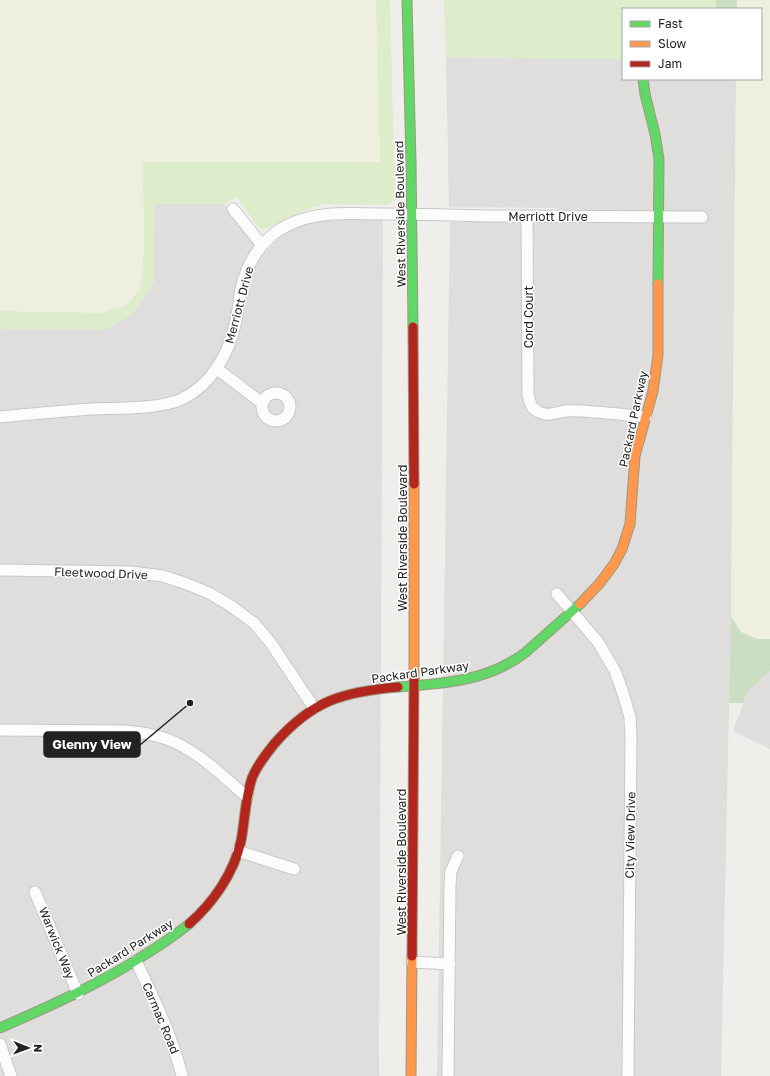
<svg xmlns="http://www.w3.org/2000/svg" width="770" height="1076" viewBox="0 0 770 1076" font-family="'Golos Text',sans-serif">
  <style>
    .residential { fill: #dfdedc }
    .religious { fill: #dededc }
    .farmland { fill: #efefdf }
    .grass { fill: #ddeccb }
    .forest { fill: #cbdec1 }
    .parking { fill: #e0dfde }
    .lines { fill: none; stroke-linecap: round; stroke-linejoin: round }
    .street-casing { stroke: #c9c8c7; stroke-width: 13 }
    .fast-casing { stroke: #999a82; stroke-width: 11 }
    .slow-casing { stroke: #999a82; stroke-width: 11 }
    .jam-casing { stroke: #999a82; stroke-width: 11 }
    .street { stroke: #fdfcfc; stroke-width: 11 }
    .fast { stroke: #63d668; stroke-width: 9 }
    .slow { stroke: #ff974d; stroke-width: 9 }
    .jam { stroke: #b3261e; stroke-width: 9 }
    .labels { text-anchor: middle; dominant-baseline: central; stroke-width: 3; stroke-linejoin: round; paint-order: stroke }
    .street-label { font-size: 12px; fill: #222; stroke: #fff }
    .leader { fill: none; stroke: #222; stroke-width: 1.5 }
    .callout-dot { fill: #222; stroke: #fff; stroke-width: 1.5 }
    .callout { fill: #222; stroke: #222; stroke-width: 1.5 }
    .callout-label { font-size: 13px; text-anchor: middle; font-weight: bold; fill: #fff }
  </style>
  <rect width="100%" height="100%" fill="#f0eeeb"/>
  <path class="residential" d="M562,59H623V79H736L731,616L721,1076H437L450,222H557Z
    M154,204H224L264,254L274,243L285,233L300,226L314,221L383,219L379,1076H0V329L104,330L154,282Z
    M770,671V749L733,731L748,691Z"/>
  <path class="religious" d="M446,57L562,59L558,208L449,207Z"/>
  <path class="farmland" d="M0,0H376L380,162H143L144,254L140,289L127,305L100,313L0,311Z
    M737,0H770V639H757L741,632L731,616L736,79H761V9H737Z"/>
  <path class="grass" d="M376,0H390L395,197L392,203L387,205L327,204L309,208L269,228L262,229L257,226L237,197L224,204H155L154,282L132,315L104,330L0,329V311L100,313L127,305L140,289L144,254L143,162H380Z
    M444,0H716V9H623V59H562L446,57Z"/>
  <path class="forest" d="M716,0H737V9H716Z
    M731,616L741,632L757,639H770V671L748,691L743,703H729Z"/>
  <path class="parking" d="M463,60L551,61L550,122L485,121L484,174L461,173Z"/>
  <g class="lines">
    <defs>
      <path id="street" d="M233,209L262,245
        M527,216L528,395C530,402 531,409 539,412C548,417 557,412 566,411C575,410 585,411 594,412C612,413 629,415 646,417
        M216,368L262,403
        M262 407a14 14 0 1 1 28 0a14 14 0 1 1-28 0Z
        M0,417C31,414 62,411 93,409C119,408 160,409 182,399C211,385 228,355 235,325C238,313 239,301 241,289C247,262 263,237 288,225C319,210 350,214 384,214C418,214 452,215 486,216C558,217 630,216 702,217
        M0,570L131,572L163,576L187,584L209,593L231,606L254,623L270,642L314,708
        M557,594L598,642L615,671L623,693L630,717L631,737L628,1076
        M0,730L126,731C145,733 165,736 182,746C206,759 226,779 247,797
        M238,851L294,869
        M35,892L78,994
        M136,961C154,999 172,1035 182,1076
        M412,962L450,964
        M0,1044L11,1076
        M448,1076L450,886L451,871L458,856"/>
      <path id="fast" d="M407,0L411,162L413,327
        M643,79L645,94L655,134L659,159L658,284
        M398,687C443,684 489,681 526,652L580,604
        M0,1028C50,1006 100,984 146,954C161,945 175,935 189,924"/>
      <path id="slow" d="M580,604L600,583L614,564L622,549L630,524L635,456L653,391L658,355V284
        M414,678V484
        M411,1076L412,956"/>
      <path id="jam" d="M413,327L414,484
        M189,924C213,903 234,873 241,841C245,820 245,799 252,778C257,765 267,753 275,743C313,700 343,692 398,687
        M412,956L414,678"/>
    </defs>
    <use href="#street" class="street-casing"/>
    <use href="#fast" class="fast-casing"/>
    <use href="#slow" class="slow-casing"/>
    <use href="#jam" class="jam-casing"/>
    <use href="#street" class="street"/>
    <use href="#fast" class="fast"/>
    <use href="#slow" class="slow"/>
    <use href="#jam" class="jam"/>
  </g>
  <g class="labels">
    <g class="street-label">
      <text transform="translate(400 214) rotate(-91)">West Riverside Boulevard</text>
      <text x="548" y="216">Merriott Drive</text>
      <text transform="translate(239 305) rotate(-75)">Merriott Drive</text>
      <text transform="translate(528 317) rotate(-90)">Cord Court</text>
      <text transform="translate(633 419) rotate(-78)">Packard Parkway</text>
      <text transform="translate(402 538) rotate(-90)">West Riverside Boulevard</text>
      <text transform="translate(101 573) rotate(2)">Fleetwood Drive</text>
      <text transform="translate(420 672) rotate(-8)">Packard Parkway</text>
      <text transform="translate(630 835) rotate(-89)">City View Drive</text>
      <text transform="translate(401 862) rotate(-90)">West Riverside Boulevard</text>
      <text transform="translate(57 943) rotate(68)">Warwick Way</text>
      <text transform="translate(130 948) rotate(-32)">Packard Parkway</text>
      <text transform="translate(161 1018) rotate(67)">Carmac Road</text>
    </g>
  </g>
  <path class="leader" d="M190 703L140 745"/>
  <circle class="callout-dot" cx="190" cy="703" r="4"/>
  <rect class="callout" x="44" y="732" width="96" height="25" rx="4"/>
  <g class="callout-label">
    <text x="92" y="749">Glenny View</text>
  </g>
  <rect x="622" y="8" width="140" height="72" fill="#ffffff" stroke="#a7a7a7"/>
  <rect x="630" y="21" width="20" height="6" fill="#63d668" stroke="#a7a7a7"/>
  <text x="658" y="28" font-size="12" fill="#222222">Fast</text>
  <rect x="630" y="41" width="20" height="6" fill="#ff974d" stroke="#a7a7a7"/>
  <text x="658" y="48" font-size="12" fill="#222222">Slow</text>
  <rect x="630" y="61" width="20" height="6" fill="#b3261e" stroke="#a7a7a7"/>
  <text x="658" y="68" font-size="12" fill="#222222">Jam</text>
  <g transform="translate(28 1048) rotate(91)" stroke="#ffffff" stroke-width="3" paint-order="stroke">
  <path d="M0-3L7 15L0 10L-7 15Z" fill="#222222"/>
  <text y="-6" font-size="11" font-weight="bold" text-anchor="middle" fill="#222222">N</text>
  </g>
</svg>
